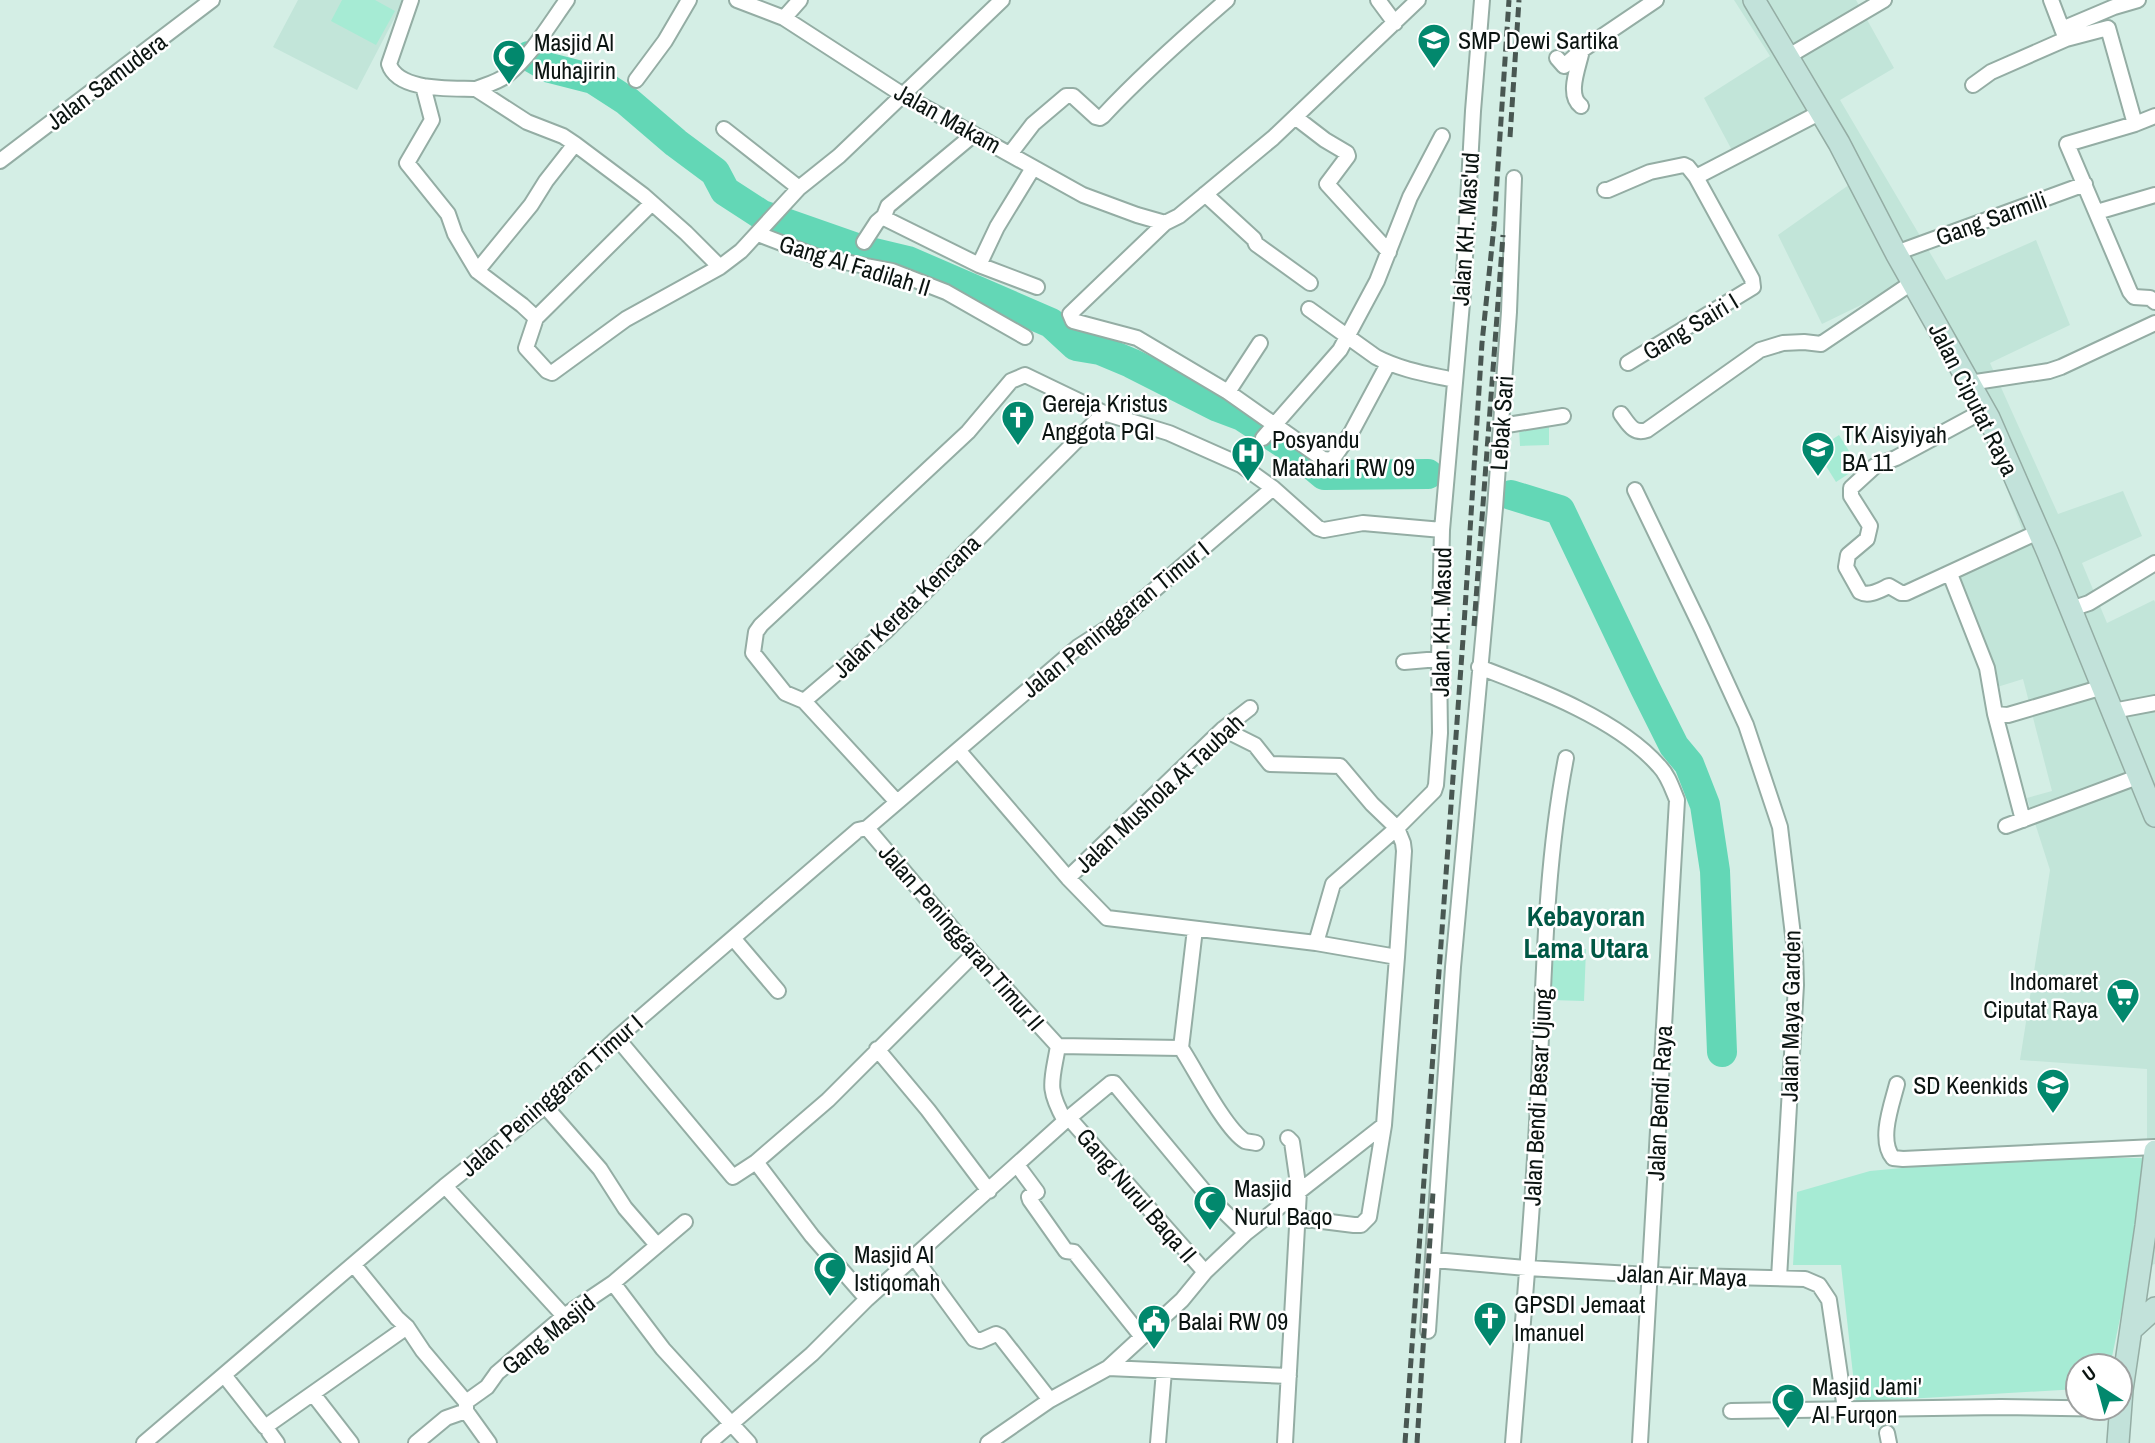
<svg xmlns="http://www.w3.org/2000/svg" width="2155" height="1443" viewBox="0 0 2155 1443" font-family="'Archivo Narrow',sans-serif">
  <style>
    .built { fill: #c2e5d9 }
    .green { fill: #a6ebd4 }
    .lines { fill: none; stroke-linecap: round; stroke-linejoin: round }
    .river { stroke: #63d7b6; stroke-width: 30 }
    .minor-casing { stroke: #94ada4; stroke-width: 18 }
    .secondary-casing { stroke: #94ada4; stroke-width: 24 }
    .minor { stroke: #fff; stroke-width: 14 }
    .secondary { stroke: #c2e2da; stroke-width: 21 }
    .rail { stroke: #495752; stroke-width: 5; stroke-dasharray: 10 5; stroke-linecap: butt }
    .labels { text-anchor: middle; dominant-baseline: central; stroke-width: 5; stroke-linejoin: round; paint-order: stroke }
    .poi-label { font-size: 24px; fill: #0b1411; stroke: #fff; text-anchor: start }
    .street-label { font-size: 24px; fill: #0b1411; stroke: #fff }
    .quarter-label { font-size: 28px; font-weight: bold; fill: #005845; stroke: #fff }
  </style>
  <rect width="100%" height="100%" fill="#d4eee5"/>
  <path class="built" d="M298,0H404L357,90L273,47Z
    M1734,0H1856L1894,68L1840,100L1946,280L2036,240L2070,325L1990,363L2058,514L2123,491L2142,536L2082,563L2107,623L2154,600L2155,602V1264L2130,1271L2147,1158V1069L2020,1060L2050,870L2027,798L2052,791L2023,679L1994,688L1951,570L2025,537L1974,401L1910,281L1822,324L1778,235L1853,182L1807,113L1734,154L1704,98L1770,56Z"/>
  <path class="green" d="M342,0H375L395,11L376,45L331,21Z
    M1549,427V445L1520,446L1519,428Z
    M1839,435L1859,467L1836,482L1816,450Z
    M1554,948L1586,949L1584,1001L1551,1000Z
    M2007,1158H2147L2130,1271L2110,1366H2078V1389L1856,1402L1841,1265H1793L1797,1192L1870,1171Z"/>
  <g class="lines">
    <path class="river" d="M529,56L550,68L593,79L627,101L676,143L715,172L725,191L762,215L862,250L908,261L1051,323L1076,346L1100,350L1131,363L1218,407L1242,416L1294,450L1324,475L1428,474
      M1511,495L1560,510L1645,688L1674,746L1689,764L1705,805L1715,871L1722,1052"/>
    <defs>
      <path id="minor" d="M411,0L389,64C398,92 452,88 476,89
        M567,0C549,25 531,56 507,75C498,82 486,85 476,89L527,122L563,136L575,144L643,195L686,233L720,267L741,251L799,188L839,156L1002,0
        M737,0L784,18L903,95L1083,195L1137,215L1165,223
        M1378,0L1395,23
        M2051,0L2064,34
        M784,18L800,0
        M2062,29L2114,7L2138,0
        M1787,57L1884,0
        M1557,58L1564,66L1582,50L1656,0
        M636,80L665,41L689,0
        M1973,85L1991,72L2066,39L2108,28L2135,124L2067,144L2130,292L2134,297L2150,298L2155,302
        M423,86L432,120L407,163L448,214L455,234L477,271L522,305L536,318L652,203
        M1581,106C1566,95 1579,66 1582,50
        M1295,117L1325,140L1347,153L1348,156L1327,184L1389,252
        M2135,124L2155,116
        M724,129L799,188
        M1010,154L1033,124L1066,96H1073L1096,117L1100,118L1103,116C1142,74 1184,37 1227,0
        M0,161L212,0
        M1605,190H1608L1650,172L1684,165L1688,167L1696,177L1821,112
        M1205,194L1254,239L1256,244L1310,283
        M2097,212L2155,195
        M884,216L886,219L979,265L1037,287
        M884,216L888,206L973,135
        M758,234L818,257L892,271L946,292L1025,337
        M864,242L877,222L884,216
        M1896,253L2085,184
        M979,265L997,227L1033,168
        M477,271L531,205L546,181L575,144
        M1309,309L1376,357C1401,370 1427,374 1454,380
        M536,318L526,348L547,371L552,373L626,319L720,267
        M1628,363L1753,287L1752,279L1696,177
        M1388,364L1351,433L1332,460L1323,459L1228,392L1137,338L1073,321L1070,314L1165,223L1179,216L1273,138L1418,0
        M1969,383L2049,371L2061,367L2155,323
        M1228,392L1260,343
        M1985,410L1896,458L1875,466L1851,488V496L1870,526L1867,539L1848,555L1846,567L1860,592C1869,597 1880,590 1889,586L1901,593H1906L2038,532
        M1621,414C1628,423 1633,435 1647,430L1760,350L1783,343L1804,342L1821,344L1913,282
        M1501,426L1563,416
        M1263,438L1340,350L1377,281L1410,197L1442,136
        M1635,490L1702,629L1746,725L1780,827L1795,952L1796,985L1779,1278
        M1950,574L1987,668L1995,714L2008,715L2103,687
        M2071,609L2089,603L2155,563
        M1404,662L1439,659
        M1479,667C1537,689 1618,719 1659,766C1668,775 1672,788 1677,800L1640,1443
        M804,701L785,693L753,653L756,632L761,625L968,432L1011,381L1025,375L1104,413L1169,433L1241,465L1273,488L1318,528L1324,530L1363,523L1442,530
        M2113,711L2155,703
        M1995,714L2023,820
        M1223,729L1255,745L1270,764L1340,766L1372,804L1397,828L1403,843L1404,851L1397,957
        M958,750L1068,878L1107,918L1316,943L1333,884L1397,828L1434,791L1436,785L1440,733L1439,659L1442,530L1463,292L1473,111L1482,0
        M897,802L804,701L886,631L1104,413
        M2006,826L2140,776
        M1068,878L1223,729L1250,708
        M733,938L778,991
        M617,1038L733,1177L756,1162L828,1100L974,954
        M1058,1046L1181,1048L1195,929
        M1181,1048C1195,1069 1225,1129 1245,1141C1248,1142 1253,1142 1256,1143
        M877,1049L928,1110L989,1191
        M1897,1084C1892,1104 1878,1140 1893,1158L1903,1159L2155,1147
        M545,1106L600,1169L625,1208L657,1245
        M1069,1118L1205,1272
        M1065,1121L1111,1083H1114L1208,1196L1246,1233
        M756,1162L812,1236L867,1299
        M1017,1165L1037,1192L1029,1197L1030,1200L1066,1251L1074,1252L1142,1337
        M445,1186L564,1316
        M1298,1218L1354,1225H1361L1369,1217L1384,1125L1397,957L1316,943
        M914,1257L974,1339L980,1341L996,1334L1000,1336L1050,1400
        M1434,1260L1527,1268L1649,1275L1805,1279L1819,1285L1829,1300L1845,1409
        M354,1265L397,1318L407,1327L423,1351L466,1402
        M613,1283L663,1349L749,1443
        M1428,1331L1453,967L1495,508L1509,312L1514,178
        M1108,1368L1289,1376
        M224,1375L265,1427L407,1327
        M313,1394L351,1443
        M466,1411L489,1443
        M1731,1411L2001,1407L2120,1409
        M269,1432L277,1443
        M1887,1433L1889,1443
        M144,1443L445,1186L545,1106L617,1038L858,830L867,828L1078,647L1117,622L1273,488
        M416,1443L446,1418L466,1411V1402L487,1387L497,1373L564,1316L613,1283L685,1222
        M709,1443L812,1354L867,1299L1065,1121C1046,1087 1052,1082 1058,1046L974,954L867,828
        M988,1443L1050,1400L1108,1368L1182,1300L1205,1272L1246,1233L1384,1125
        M1158,1443L1164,1371
        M1285,1443L1299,1191L1292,1142L1288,1138
        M1513,1443C1522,1330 1533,1216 1538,1103C1544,988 1544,871 1566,758"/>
      <path id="secondary" d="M1754,0L1839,143L1896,253L1989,418L2048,553L2155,816
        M2132,1329L2155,1308
        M2118,1443L2122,1390L2146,1226L2155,1151"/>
    </defs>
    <use href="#minor" class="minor-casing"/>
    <use href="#secondary" class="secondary-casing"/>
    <use href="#minor" class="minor"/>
    <use href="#secondary" class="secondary"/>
    <path class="rail" d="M1510,137L1519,0
      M1474,626L1503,235
      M1405,1443L1464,625L1482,343L1494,226L1509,0
      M1417,1443L1433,1192"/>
  </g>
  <defs>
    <symbol id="school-pin" viewBox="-11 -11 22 30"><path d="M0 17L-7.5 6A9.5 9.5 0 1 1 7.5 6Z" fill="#02886d" stroke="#fff"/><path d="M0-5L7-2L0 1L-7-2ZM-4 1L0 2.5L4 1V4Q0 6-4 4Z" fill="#fff"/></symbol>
    <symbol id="mosque-pin" viewBox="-11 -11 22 30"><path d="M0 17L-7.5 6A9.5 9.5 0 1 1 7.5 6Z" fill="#02886d" stroke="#fff"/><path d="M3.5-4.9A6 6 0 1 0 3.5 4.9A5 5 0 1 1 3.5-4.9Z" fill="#fff"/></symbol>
    <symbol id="church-pin" viewBox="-11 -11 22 30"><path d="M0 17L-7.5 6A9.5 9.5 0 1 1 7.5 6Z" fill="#02886d" stroke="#fff"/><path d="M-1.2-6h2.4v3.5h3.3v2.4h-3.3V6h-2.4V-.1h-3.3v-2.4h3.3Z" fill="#fff"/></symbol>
    <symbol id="hospital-pin" viewBox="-11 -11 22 30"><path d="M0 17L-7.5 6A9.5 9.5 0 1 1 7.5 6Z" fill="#02886d" stroke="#fff"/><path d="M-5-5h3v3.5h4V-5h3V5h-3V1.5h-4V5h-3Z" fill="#fff"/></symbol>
    <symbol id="supermarket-pin" viewBox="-11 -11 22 30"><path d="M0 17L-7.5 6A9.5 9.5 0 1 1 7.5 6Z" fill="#02886d" stroke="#fff"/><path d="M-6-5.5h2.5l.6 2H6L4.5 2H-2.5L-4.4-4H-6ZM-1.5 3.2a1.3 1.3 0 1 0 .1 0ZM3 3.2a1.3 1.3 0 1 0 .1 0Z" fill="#fff"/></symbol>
    <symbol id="civic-pin" viewBox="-11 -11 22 30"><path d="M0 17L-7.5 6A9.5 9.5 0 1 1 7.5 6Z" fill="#02886d" stroke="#fff"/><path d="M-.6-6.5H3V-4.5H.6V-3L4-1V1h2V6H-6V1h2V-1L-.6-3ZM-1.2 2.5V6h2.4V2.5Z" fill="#fff"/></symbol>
  </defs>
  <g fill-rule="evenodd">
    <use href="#school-pin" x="1415" y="21" width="38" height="52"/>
    <use href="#mosque-pin" x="490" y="37" width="38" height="52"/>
    <use href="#church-pin" x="999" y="398" width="38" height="52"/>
    <use href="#school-pin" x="1799" y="429" width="38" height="52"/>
    <use href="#hospital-pin" x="1229" y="434" width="38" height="52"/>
    <use href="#supermarket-pin" x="2104" y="976" width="38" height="52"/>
    <use href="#school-pin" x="2034" y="1066" width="38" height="52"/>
    <use href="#mosque-pin" x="1191" y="1183" width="38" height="52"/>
    <use href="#mosque-pin" x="811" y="1249" width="38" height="52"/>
    <use href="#church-pin" x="1471" y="1299" width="38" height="52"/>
    <use href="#civic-pin" x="1135" y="1302" width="38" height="52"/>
    <use href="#mosque-pin" x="1769" y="1381" width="38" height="52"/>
  </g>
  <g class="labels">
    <g class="poi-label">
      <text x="1458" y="40">SMP Dewi Sartika</text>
      <text x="534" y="42">Masjid Al<tspan x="534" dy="28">Muhajirin</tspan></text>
      <text x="1042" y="403">Gereja Kristus<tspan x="1042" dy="28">Anggota PGI</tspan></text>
      <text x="1842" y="434">TK Aisyiyah<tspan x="1842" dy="28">BA 11</tspan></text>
      <text x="1272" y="439">Posyandu<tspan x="1272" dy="28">Matahari RW 09</tspan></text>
      <text x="2098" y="981" text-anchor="end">Indomaret<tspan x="2098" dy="28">Ciputat Raya</tspan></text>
      <text x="2028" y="1085" text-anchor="end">SD Keenkids</text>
      <text x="1234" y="1188">Masjid<tspan x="1234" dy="28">Nurul Baqo</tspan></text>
      <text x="854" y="1254">Masjid Al<tspan x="854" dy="28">Istiqomah</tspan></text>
      <text x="1514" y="1304">GPSDI Jemaat<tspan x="1514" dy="28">Imanuel</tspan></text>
      <text x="1178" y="1321">Balai RW 09</text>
      <text x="1812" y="1386">Masjid Jami'<tspan x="1812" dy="28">Al Furqon</tspan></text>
    </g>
    <g class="street-label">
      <text transform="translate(106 81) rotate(-37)">Jalan Samudera</text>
      <text transform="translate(948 118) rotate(29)">Jalan Makam</text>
      <text transform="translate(1991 218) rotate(-20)">Gang Sarmili</text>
      <text transform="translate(1465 229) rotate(-86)">Jalan KH. Mas'ud</text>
      <text transform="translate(855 265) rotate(17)">Gang Al Fadilah II</text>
      <text transform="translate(1690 326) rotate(-31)">Gang Sairi I</text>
      <text transform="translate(1974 399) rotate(63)">Jalan Ciputat Raya</text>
      <text transform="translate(1501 423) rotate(-86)">Lebak Sari</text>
      <text transform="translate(906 606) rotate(-44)">Jalan Kereta Kencana</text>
      <text transform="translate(1115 619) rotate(-39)">Jalan Peninggaran Timur I</text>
      <text transform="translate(1441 622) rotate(-89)">Jalan KH. Masud</text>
      <text transform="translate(1159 793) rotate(-43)">Jalan Mushola At Taubah</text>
      <text transform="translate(962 937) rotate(49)">Jalan Peninggaran Timur II</text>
      <text transform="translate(1790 1016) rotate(-89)">Jalan Maya Garden</text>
      <text transform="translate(551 1095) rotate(-41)">Jalan Peninggaran Timur I</text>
      <text transform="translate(1537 1097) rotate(-87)">Jalan Bendi Besar Ujung</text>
      <text transform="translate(1659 1103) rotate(-87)">Jalan Bendi Raya</text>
      <text transform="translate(1137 1195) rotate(49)">Gang Nurul Baqa II</text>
      <text transform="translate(1682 1275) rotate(2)">Jalan Air Maya</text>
      <text transform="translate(548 1334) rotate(-39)">Gang Masjid</text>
    </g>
    <g class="quarter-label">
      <text x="1586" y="916">Kebayoran<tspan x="1586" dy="32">Lama Utara</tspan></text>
    </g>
  </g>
  <g transform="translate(2099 1387) rotate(324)"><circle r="33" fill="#ffffff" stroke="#9da1a0" stroke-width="2"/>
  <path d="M0-5L12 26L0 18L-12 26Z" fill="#02886d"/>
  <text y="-10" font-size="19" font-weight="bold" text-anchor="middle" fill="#0b1411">U</text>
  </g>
</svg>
